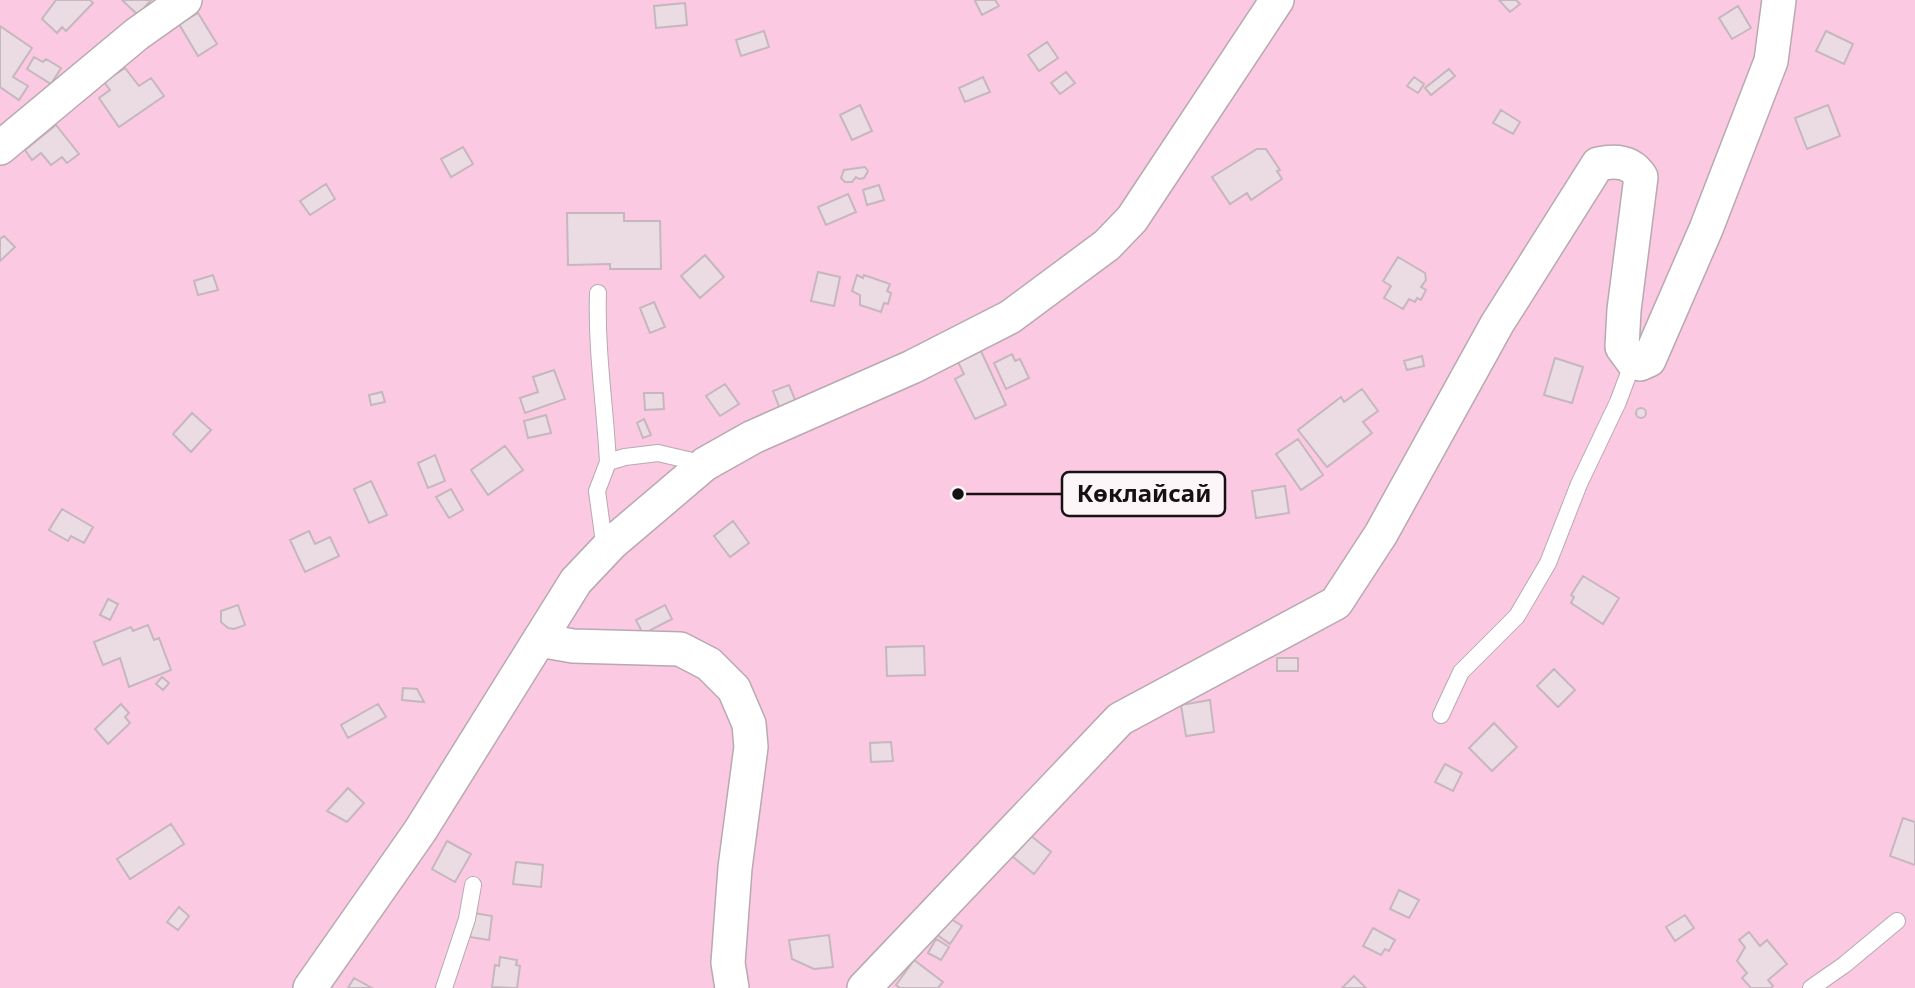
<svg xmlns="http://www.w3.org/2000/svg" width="1915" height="988" viewBox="0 0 1915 988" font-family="'Noto Sans',sans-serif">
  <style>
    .green { fill: #fbc9e1 }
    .building { fill: #ebdce3; stroke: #c6b7be; stroke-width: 2 }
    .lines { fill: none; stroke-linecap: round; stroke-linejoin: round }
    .service-casing { stroke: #b8a9b0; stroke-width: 18 }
    .minor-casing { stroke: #b8a9b0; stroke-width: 36 }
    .service { stroke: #fff; stroke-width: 16 }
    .minor { stroke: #fff; stroke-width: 33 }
    .leader { fill: none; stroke: #161113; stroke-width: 2.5 }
    .callout-dot { fill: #161113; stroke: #fdf6f9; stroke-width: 2.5 }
    .callout { fill: #fdf6f9; stroke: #161113; stroke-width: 2.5 }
    .callout-label { font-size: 24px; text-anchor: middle; font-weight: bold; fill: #161113 }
  </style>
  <rect width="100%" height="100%" fill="#fdf6f9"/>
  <path class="green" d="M0,0H1915V988H0Z"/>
  <path class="building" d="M56,0H90L93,3L66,31L62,27L57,33L42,19Z
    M122,0H151L138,15Z
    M977,0H995L999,6L982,15L975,1Z
    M1499,0H1516L1520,4L1510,12Z
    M685,3L687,25L656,28L654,6Z
    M1738,6L1751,28L1732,39L1719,18Z
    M198,13L217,44L198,56L179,24Z
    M0,26L32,48L13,77L28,86L19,100L0,87Z
    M764,31L769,47L741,56L736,40Z
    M1826,31L1853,44L1844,64L1816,51Z
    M1047,42L1058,58L1039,71L1028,55Z
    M34,57L43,62L46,59L61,68L51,84L27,69Z
    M125,68L139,86L151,78L164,96L119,127L99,98L110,90L104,82Z
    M1449,69L1455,76L1431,95L1425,88Z
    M1066,72L1075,83L1060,94L1051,83Z
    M983,77L990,92L965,102L959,88Z
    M1414,77L1424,84L1418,93L1407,86Z
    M860,105L872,131L852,140L840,115Z
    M1828,105L1840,136L1807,149L1795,118Z
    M1501,110L1520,122L1513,134L1493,123Z
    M56,125L79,154L67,163L62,157L51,165L41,153L32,160L25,150Z
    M463,147L473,164L451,177L441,159Z
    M1257,149H1266L1280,170L1277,171L1282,179L1251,200L1247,193L1230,204L1212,177Z
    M865,167L868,171L864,178L859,179L856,177L852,182H845L841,178L844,170Z
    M326,184L335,199L310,215L300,201Z
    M879,185L884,200L867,205L863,190Z
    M848,194L856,212L826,225L818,207Z
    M567,213H624V221H660L661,269H610V264L568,265Z
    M4,236L15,247L0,261V239Z
    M705,255L724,277L700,298L681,276Z
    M1398,257L1425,273L1426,280L1421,287L1426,290L1421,300L1417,298L1415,302L1409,299L1403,309L1384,298L1391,286L1383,281Z
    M818,272L840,277L834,306L811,301Z
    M213,275L218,290L198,295L194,281Z
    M857,275L863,278L864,275L890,284L887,291L891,293L888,304L884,303L881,312L860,305V295L852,291Z
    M654,302L665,327L650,333L640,308Z
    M981,351L1006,405L975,419L955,379L964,374L958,362Z
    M1012,354L1015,361L1020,359L1029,378L1006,389L994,363Z
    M1422,356L1424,366L1407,370L1404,361Z
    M1555,358L1583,367L1572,403L1544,395Z
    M554,370L565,399L525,413L520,398L538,392L533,377Z
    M725,384L739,404L720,416L706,396Z
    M789,385L796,402L780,409L773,391Z
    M1362,389L1378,411L1363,422L1372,433L1327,467L1298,430L1341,397L1344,402Z
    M382,392L385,402L371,405L369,395Z
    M644,393H663L664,409L645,410Z
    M1636 413a5 5 0 1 1 10 0a5 5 0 1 1-10 0Z
    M192,413L211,430L191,452L173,434Z
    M546,415L551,433L528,438L524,421Z
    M644,419L651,435L643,438L637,423Z
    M1298,439L1323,475L1301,490L1276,454Z
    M505,446L523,470L488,495L471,470Z
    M435,455L445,481L428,488L418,463Z
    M371,481L387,515L369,523L354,489Z
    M1285,486L1289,513L1256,518L1252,491Z
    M451,489L463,510L449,518L436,497Z
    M62,509L93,527L84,543L71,536L68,541L49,530Z
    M733,521L749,543L730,557L714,536Z
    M309,531L315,544L330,537L339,556L305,572L290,540Z
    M1583,576L1619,598L1603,624L1571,603L1574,597L1571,595Z
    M108,599L118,604L110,620L100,615Z
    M238,605L245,625L234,629L228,628L221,622V611Z
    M665,605L672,619L643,634L636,620Z
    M148,625L154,640L159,638L171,670L129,687L120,658L103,665L94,642L131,627L133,631Z
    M924,646L925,675L887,676L886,647Z
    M1277,658H1298V671H1277Z
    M1554,669L1575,690L1558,707L1537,686Z
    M162,677L169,683L163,690L156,684Z
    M403,688L417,689L424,702L402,700Z
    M1210,700L1214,732L1186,736L1181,705Z
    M121,704L129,713L125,717L130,723L108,744L95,729Z
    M378,704L386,717L348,738L341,725Z
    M1494,723L1517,747L1492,771L1469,748Z
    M891,742L893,761L871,762L870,743Z
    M1445,764L1462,773L1453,791L1435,782Z
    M348,788L364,803L347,822L327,811Z
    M1903,818L1915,822V865L1890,856Z
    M171,824L184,844L130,879L117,859Z
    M1030,835L1051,852L1034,874L1013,857Z
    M447,841L471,854L455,882L432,869Z
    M516,862L543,865L541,887L513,884Z
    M1399,890L1419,900L1409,918L1390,909Z
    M179,907L189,916L178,930L167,922Z
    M474,913L492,916L489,940L470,937Z
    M1685,915L1694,928L1675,941L1666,927Z
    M948,917L962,926L950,944L936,934Z
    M1373,928L1395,940L1389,951L1385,949L1381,955L1363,946Z
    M1749,932L1760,946L1767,940L1787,964L1768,980L1773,986L1771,988H1751L1742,978L1747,973L1737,961L1745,947L1739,940Z
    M829,935L833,967L814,969L792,959L789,940Z
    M936,939L949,947L941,960L928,953Z
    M500,957L517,960L516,965L520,966L517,988L492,987L495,965L499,966Z
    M914,960L943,982L938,988H900L896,985Z
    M1354,976L1366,988H1342Z
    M354,978L372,988H348Z"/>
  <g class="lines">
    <defs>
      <path id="service" d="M598,293C596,350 605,405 608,462
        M605,550L597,491L608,462L625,457L658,453L705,464
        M1441,715L1461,672L1517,616L1548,563L1579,484L1618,402L1633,362
        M444,988L467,919L473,885
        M1811,988L1844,965L1897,921"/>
      <path id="minor" d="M0,148L137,34L185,0
        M539,640L573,646L680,649L709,664L734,689L749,724L751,747L735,868L728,963L732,988
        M310,988L420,831L576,581L612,543L705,464L753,437L912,367L1010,317L1107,245L1132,219L1277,0
        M864,988L1120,719L1336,603L1381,534L1497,324L1598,164C1616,160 1631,161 1641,177L1624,310L1622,347L1633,362L1640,364L1649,360L1706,229L1771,61L1779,0"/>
    </defs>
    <use href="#service" class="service-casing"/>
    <use href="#minor" class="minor-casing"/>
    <use href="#service" class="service"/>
    <use href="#minor" class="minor"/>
  </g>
  <path class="leader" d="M958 494L1062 494"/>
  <circle class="callout-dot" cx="958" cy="494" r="7"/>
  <rect class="callout" x="1062" y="472" width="163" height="44" rx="7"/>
  <g class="callout-label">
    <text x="1144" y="502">Көклайсай</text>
  </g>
</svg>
